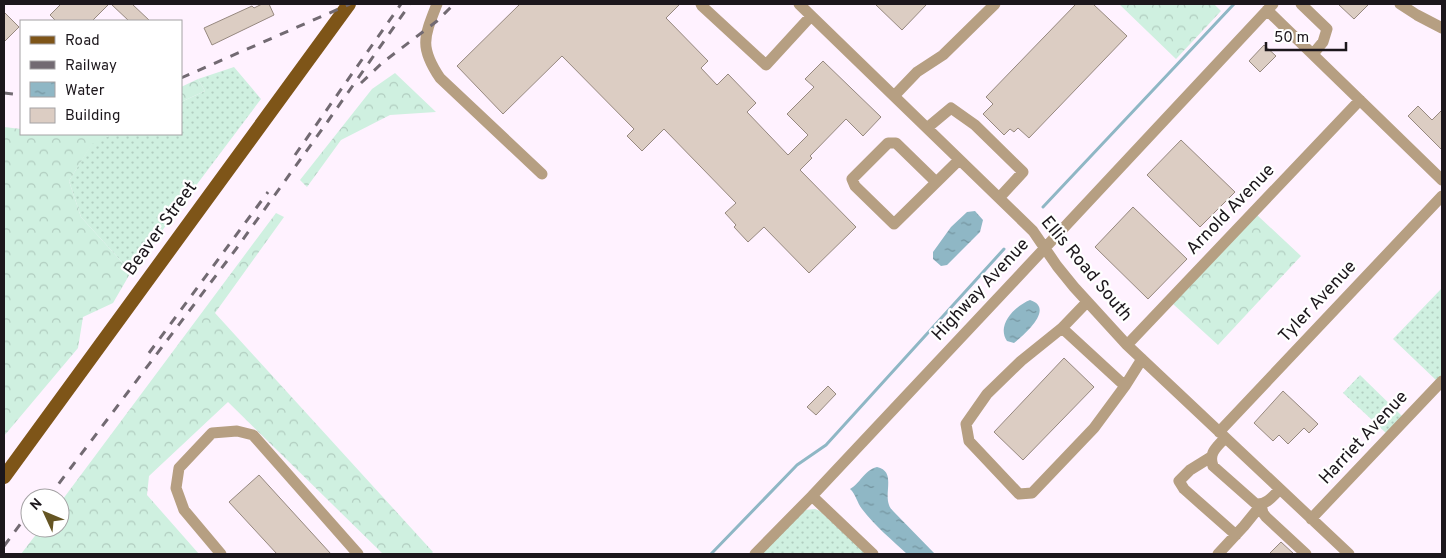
<svg xmlns="http://www.w3.org/2000/svg" width="1446" height="558" viewBox="0 0 1446 558" font-family="Overpass,sans-serif">
  <style>
    .grass { fill: url(#grass-dots) }
    .forest { fill: url(#forest-crowns) }
    .water { fill: url(#water-ripples) }
    .lines { fill: none; stroke-linecap: round; stroke-linejoin: round }
    .stream { stroke: #8fb7c5; stroke-width: 3 }
    .building { fill: #dccdc3; stroke: #96887f }
    .minor { stroke: #b69f82; stroke-width: 11 }
    .major { stroke: #7e5518; stroke-width: 14 }
    .rail { stroke: #726a72; stroke-width: 3; stroke-dasharray: 9 9; stroke-linecap: butt }
    .labels { text-anchor: middle; dominant-baseline: central; stroke-width: 4.5; stroke-linejoin: round; paint-order: stroke }
    .street-label { font-size: 18px; fill: #1c171c; stroke: #fff }
  </style>
  <defs>
    <pattern id="grass-dots" width="8" height="8" patternUnits="userSpaceOnUse" patternTransform="scale(1.25)"><rect width="8" height="8" fill="#cff0e0"/><path d="M2 2h.1M6 6h.1" fill="none" stroke="#b1cdc0" stroke-width="1.8" stroke-linecap="round"/></pattern>
    <pattern id="forest-crowns" width="20" height="18" patternUnits="userSpaceOnUse" patternTransform="scale(1.25)"><rect width="20" height="18" fill="#cff0e0"/><path d="M2 6a3 3 0 1 1 6 0M12 15a3 3 0 1 1 6 0" fill="none" stroke="#b1cdc0"/></pattern>
    <pattern id="water-ripples" width="26" height="14" patternUnits="userSpaceOnUse" patternTransform="scale(1.25)"><rect width="26" height="14" fill="#8fb7c5"/><path d="M2 4q2-2 4 0t4 0M15 11q2-2 4 0t4 0" fill="none" stroke="#74949f"/></pattern>
  </defs>
  <rect width="100%" height="100%" fill="#fff2ff"/>
  <path class="grass" d="M234,67L261,99L131,272L81,217L69,181L92,143L113,134H181V102L205,91L198,79Z
    M1442,288V375L1437,381L1393,339Z
    M1360,375L1402,416L1386,433L1343,393Z
    M815,509L820,511L866,554H761L804,510Z"/>
  <path class="forest" d="M1119,4H1214L1221,11L1176,59Z
    M395,73L436,112L390,115L341,140L307,187L300,180L372,89Z
    M198,79L205,91L181,102V87Z
    M4,127L21,129V134H113L92,144L69,181L81,217L131,272L113,303L83,317L78,348L4,436Z
    M276,213L284,217L215,313L433,552L431,554H383L228,402L149,476L147,495L199,554H21L41,528H60V503Z
    M1257,215L1301,256L1218,345L1173,304Z"/>
  <path class="water" d="M975,211L983,220L980,232L947,265L941,266L933,259V252L951,227L967,212Z
    M1030,300C1055,308 1025,334 1014,343L1007,341C996,325 1015,306 1030,300Z
    M877,467C896,471 884,492 889,505C890,508 892,510 894,512L935,554H907C892,540 875,526 862,509C857,503 856,494 850,489C861,483 863,471 877,467Z"/>
  <g class="lines">
    <path class="stream" d="M1043,207L1234,4
      M711,554L797,465L826,445L1004,249"/>
  </g>
  <path class="building" d="M61,4H109L92,21H56L50,15Z
    M111,4H132L150,21H129Z
    M262,4H269L274,15L212,45L204,28L252,6L254,8Z
    M520,4H680L666,18L708,61L701,68L717,85L728,74L756,103L747,112L788,155L808,135L787,114L814,87L805,79L823,61L881,117L863,136L846,119L810,156L812,158L800,170L856,227L809,273L764,227L748,242L734,227L736,225L725,213L736,203L664,129L642,151L627,136L634,129L562,56L503,114L457,66Z
    M875,4H927L902,30Z
    M1076,4H1093L1127,36L1029,138L1018,128L1014,132L1010,129L1004,135L983,114L993,104L986,97Z
    M1338,4H1369L1354,19Z
    M4,12L19,27L4,42Z
    M1264,45L1276,56L1260,72L1249,61Z
    M1418,106L1432,120L1442,110V150L1408,116Z
    M1181,140L1235,192L1200,227L1147,175Z
    M1133,207L1187,259L1148,299L1095,247Z
    M1064,358L1094,387L1023,460L994,432Z
    M828,386L836,394L816,415L807,407Z
    M1283,391L1318,424L1309,433L1304,428L1288,444L1279,435L1273,441L1254,423Z
    M259,475L331,554H277L229,502Z
    M1281,542L1294,554H1269Z"/>
  <g class="lines">
    <path class="minor" d="M437,4C424,37 419,47 440,78L542,174
      M701,4L702,6L766,65L811,16
      M799,4L1033,231L1057,266L1074,287L1127,345L1349,554
      M1301,4L1327,29L1323,42L1313,54
      M1400,4L1417,15L1442,28
      M1267,10L1442,180
      M894,96L917,72L943,55L995,4
      M927,128L951,108L975,125L1023,172L999,198
      M936,182L896,143H888L852,179L855,186L894,224L959,160
      M1087,302L1062,328L1021,361L987,394L966,424L969,441L1019,494L1032,493L1094,428L1125,386L1142,359
      M1062,328L1125,386
      M1127,345L1360,100
      M1219,432L1442,196
      M1225,438C1217,447 1208,453 1213,466L1256,504C1267,505 1273,496 1280,489
      M1211,457L1190,470L1179,481L1184,489L1236,535
      M812,496L873,554
      M1261,505L1263,513L1266,517L1306,554
      M1311,519L1442,381
      M221,554L184,510L176,488L179,468L212,433L237,431L253,435L358,554
      M755,554L812,496L1014,281L1273,4
      M1218,554L1244,526L1261,505"/>
    <path class="major" d="M4,477L349,4"/>
    <path class="rail" d="M181,78L350,4
      M361,83L382,63L437,21L454,4
      M4,93L21,95
      M295,155L401,4
      M149,353L268,192
      M48,498L236,249L328,121L410,4
      M4,546L30,511"/>
  </g>
  <g class="labels">
    <g class="street-label">
      <text transform="translate(1231 210) rotate(-46)">Arnold Avenue</text>
      <text transform="translate(161 229) rotate(-54)">Beaver Street</text>
      <text transform="translate(1086 269) rotate(50)">Ellis Road South</text>
      <text transform="translate(981 290) rotate(-47)">Highway Avenue</text>
      <text transform="translate(1318 302) rotate(-47)">Tyler Avenue</text>
      <text transform="translate(1364 438) rotate(-47)">Harriet Avenue</text>
    </g>
  </g>
  <rect width="1446" height="558" fill="none" stroke="#1c171c" stroke-width="10"/>
  <rect x="20" y="20" width="162" height="115" fill="#ffffff" stroke="#a4a2a4"/>
  <rect x="30" y="36" width="25" height="8" fill="#7e5518" stroke="#a4a2a4"/>
  <text x="65" y="45" font-size="15" fill="#1c171c">Road</text>
  <rect x="30" y="61" width="25" height="8" fill="#726a72" stroke="#a4a2a4"/>
  <text x="65" y="70" font-size="15" fill="#1c171c">Railway</text>
  <rect x="30" y="82" width="25" height="15" fill="url(#water-ripples)" stroke="#a4a2a4"/>
  <text x="65" y="95" font-size="15" fill="#1c171c">Water</text>
  <rect x="30" y="108" width="25" height="15" fill="#dccdc3" stroke="#a4a2a4"/>
  <text x="65" y="120" font-size="15" fill="#1c171c">Building</text>
  <g transform="translate(45 513) rotate(314)"><circle r="24" fill="#ffffff" stroke="#a4a2a4"/>
  <path d="M0-4L9 19L0 12L-9 19Z" fill="#655523"/>
  <text y="-8" font-size="14" font-weight="bold" text-anchor="middle" fill="#1c171c">N</text>
  </g>
  <path d="M1266 42v8h80v-8" fill="none" stroke="#1c171c" stroke-width="2.5"/>
  <text x="1274" y="42" font-size="15" fill="#1c171c" stroke="#ffffff" stroke-width="4" paint-order="stroke">50 m</text>
</svg>
